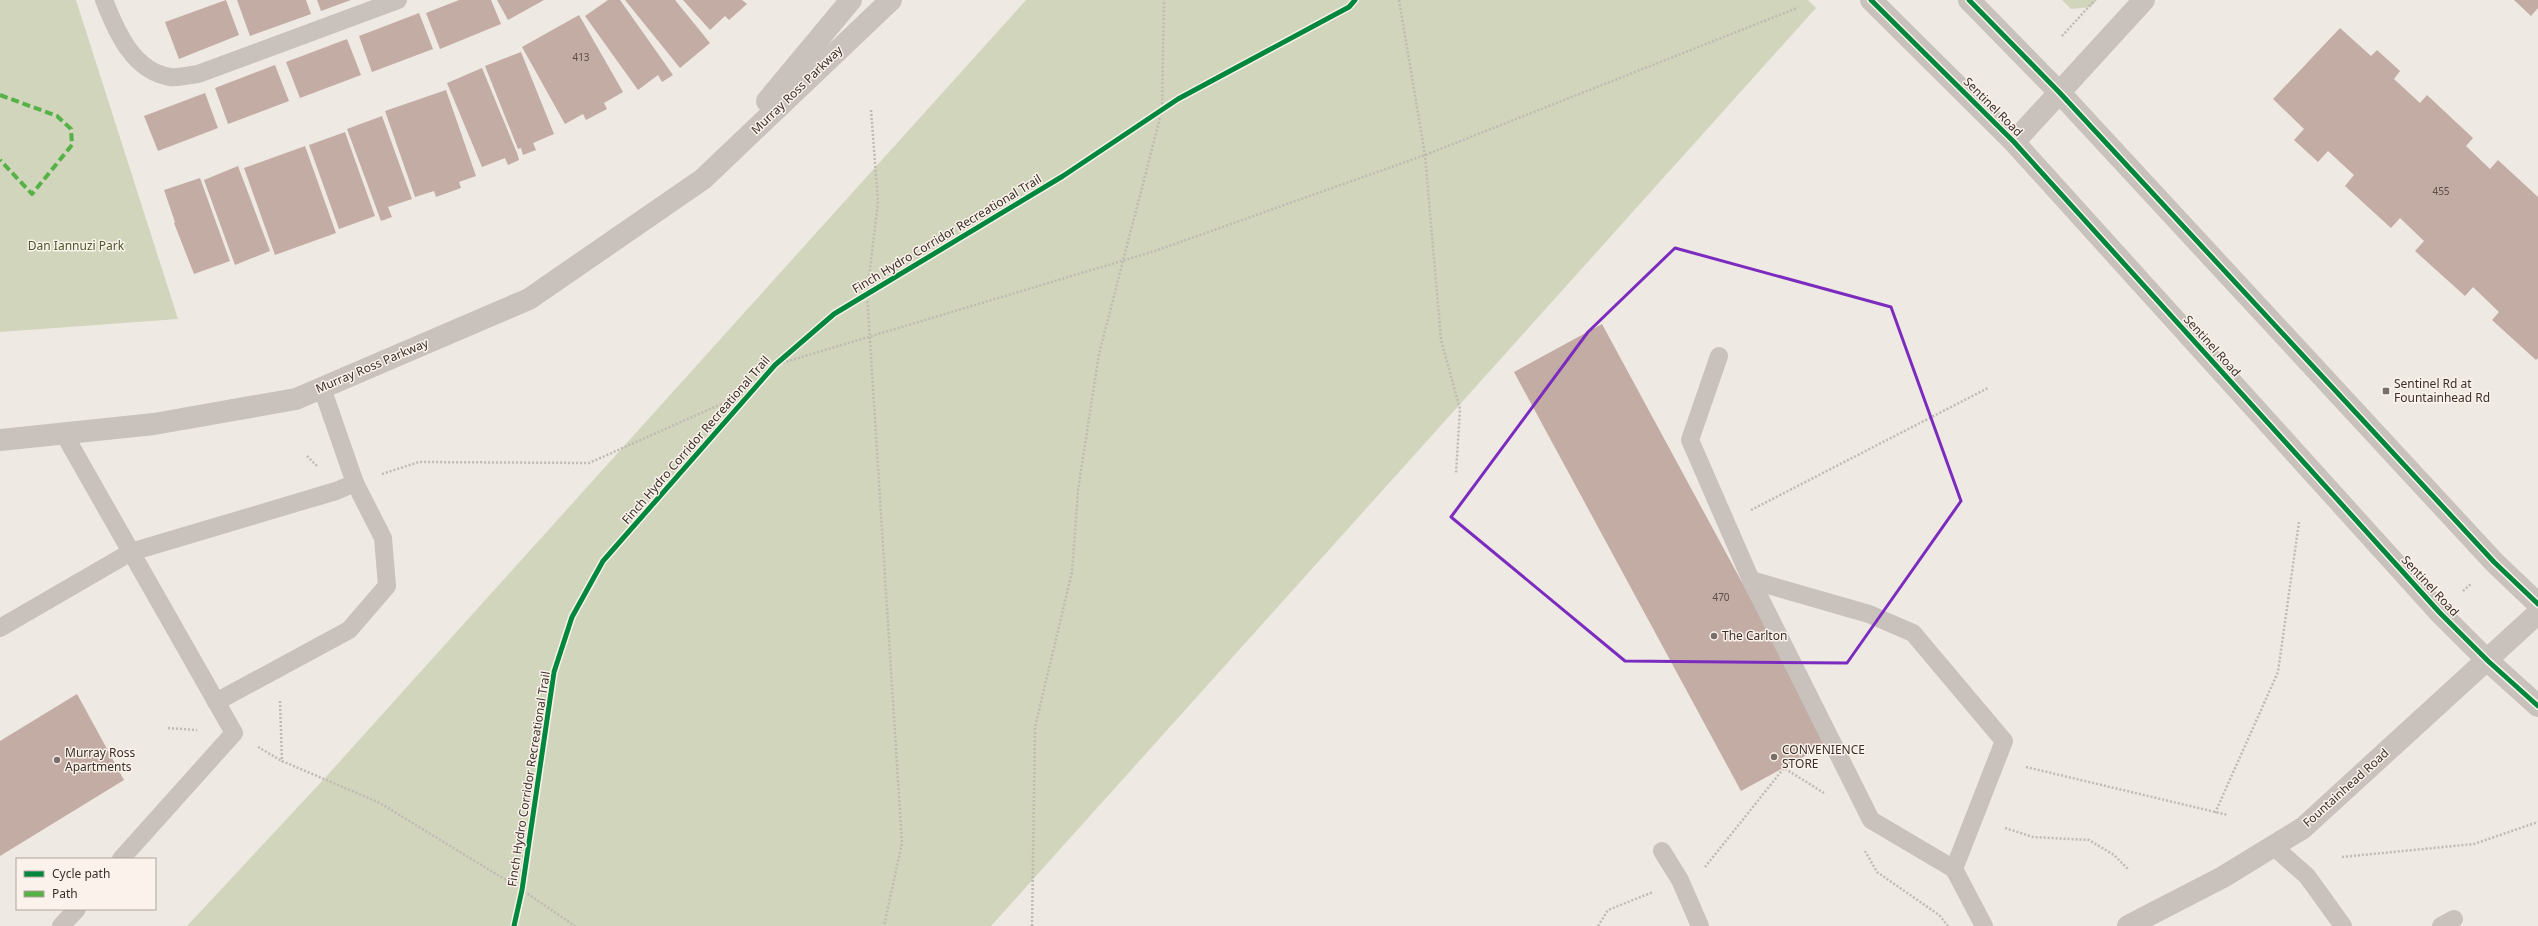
<svg xmlns="http://www.w3.org/2000/svg" width="2538" height="926" font-family="'Noto Sans',sans-serif">
  <rect width="100%" height="100%" fill="#efe9e3"/>
  <g fill="#d0d5bc">
    <path d="M0 0H76L178 319 0 332Z"/>
    <path d="M1026 0H1808L1816 8 991 926H187L324 779Z"/>
    <path d="M2062 0H2097L2091 7 2071 9Z"/>
  </g>
  <g fill="#c3aca4">
    <path d="M226 0 239 35 179 59 165 22Z"/>
    <path d="M237 0H306L311 14 250 36Z"/>
    <path d="M317 0H351L321 11Z"/>
    <path d="M459 0H491L501 24 440 49 426 13Z"/>
    <path d="M497 0H544L508 20Z"/>
    <path d="M608 0H620L673 75 662 82 658 75 638 90 585 16Z"/>
    <path d="M625 0H675L710 43 680 68Z"/>
    <path d="M683 0H742L747 4 729 20 725 16 710 30Z"/>
    <path d="M2514 0H2538V8L2531 16Z"/>
    <path d="M419 13 433 49 372 72 359 36Z"/>
    <path d="M579 15 623 92 604 103 607 109 586 120 583 114 565 124 522 47Z"/>
    <path d="M2340 28 2371 56 2377 50 2400 71 2394 79 2420 103 2427 95 2473 138 2466 146 2490 169 2498 160 2538 197V358L2536 360 2492 320 2499 312 2473 287 2465 296 2415 251 2424 241 2400 218 2391 228 2345 186 2354 175 2328 151 2318 162 2294 140 2304 129 2273 99Z"/>
    <path d="M347 39 361 75 300 98 286 62Z"/>
    <path d="M521 52 554 134 533 143 536 150 523 155 521 148 518 149 485 66Z"/>
    <path d="M275 65 289 101 228 124 215 88Z"/>
    <path d="M482 68 517 153 519 160 508 165 505 158 482 167 447 83Z"/>
    <path d="M446 90 476 176 459 182 461 188 436 197 434 191 415 197 385 111Z"/>
    <path d="M205 93 218 128 158 151 144 116Z"/>
    <path d="M382 116 412 199 388 207 392 217 381 221 347 129Z"/>
    <path d="M345 132 375 216 339 229 309 145Z"/>
    <path d="M305 146 336 233 275 255 244 168Z"/>
    <path d="M238 166 270 251 235 265 204 180Z"/>
    <path d="M200 178 230 261 194 274 174 223 175 222 164 190Z"/>
    <path d="M1602 324 1829 743 1741 791 1514 372Z"/>
    <path d="M77 694 124 780 0 856V741Z"/>
  </g>
  <g fill="none" stroke-linecap="round" stroke-linejoin="round">
    <g stroke="#c1bab4" stroke-width="2.5" stroke-dasharray="2 2" stroke-linecap="butt">
      <path d="M1399 0 1425 155 1441 340 1460 409 1456 473"/>
      <path d="M2062 36 2095 0"/>
      <path d="M871 110 878 202 867 294 902 843 884 926"/>
      <path d="M775 365 1155 251 1425 155 1797 8"/>
      <path d="M307 456 317 466"/>
      <path d="M382 474 419 462 589 463 755 389"/>
      <path d="M1751 510 1988 388"/>
      <path d="M2463 591 2471 584"/>
      <path d="M280 701 282 761 380 803 522 890 575 926"/>
      <path d="M168 728 197 730"/>
      <path d="M258 747 282 761"/>
      <path d="M2026 767 2228 815"/>
      <path d="M2215 813 2278 672 2299 522"/>
      <path d="M2005 828 2033 837 2089 840 2114 855 2128 869"/>
      <path d="M1865 851 1877 872 1939 915 1948 926"/>
      <path d="M2342 857 2474 844 2538 822"/>
      <path d="M1705 867 1784 768 1824 793"/>
      <path d="M1032 926 1035 727 1072 572 1078 490 1099 354 1162 110 1164 0"/>
      <path d="M1598 926 1608 910 1653 892"/>
    </g>
    <g stroke="#c8c1bc" stroke-width="18">
      <path d="M104 0C116 31 133 71 170 77 178 78 189 75 198 74L398 0"/>
      <path d="M1719 356 1690 440 1751 580 1869 614 1913 633 2004 741 1954 869 1984 926"/>
      <path d="M64 434 234 733 121 859"/>
      <path d="M1751 580 1871 820 1954 869"/>
      <path d="M0 628 131 552 336 491 355 483 322 388"/>
      <path d="M216 702 349 630 387 586 383 538 355 483"/>
      <path d="M2274 847 2307 876 2343 926"/>
      <path d="M1662 851 1680 880 1700 926"/>
      <path d="M61 926 77 909"/>
      <path d="M2441 926 2454 919"/>
    </g>
    <g stroke="#c8c1bc" stroke-width="22">
      <path d="M2014 142 2144 0"/>
      <path d="M2128 926 2223 877 2303 828 2538 613"/>
    </g>
    <g stroke="#c8c1bc" stroke-width="22">
      <path d="M1871 0 2014 142 2440 613 2488 661 2538 706"/>
      <path d="M1969 0 2059 92 2494 562 2538 604"/>
      <path d="M767 101 851 0"/>
      <path d="M0 440 154 424 296 399 529 299 703 179 891 0"/>
    </g>
    <path stroke="#56b246" stroke-width="4" stroke-dasharray="8 4" stroke-linecap="butt" d="M0 95 57 116 71 129 72 145 32 194 0 160"/>
    <g stroke="#fbf3eb" stroke-width="8">
      <g id="cycleway">
        <path d="M1871 0 2014 142 2440 613 2488 661 2538 706"/>
        <path d="M1969 0 2059 92 2494 562 2538 604"/>
        <path d="M514 926 522 890 554 672 572 617 603 561 775 365 834 314 1063 176 1178 99 1349 7 1355 0"/>
      </g>
    </g>
    <use href="#cycleway" stroke="#00873e" stroke-width="5"/>
  </g>
  <path fill="none" stroke="#7b2cbf" stroke-width="3" stroke-linejoin="round" d="M1675 248 1891 307 1961 501 1847 663 1625 661 1451 517 1588 332Z"/>
  <g fill="#796f6a" stroke="#fbf3eb" stroke-width="1.5">
    <rect x="2382" y="387" width="8" height="8" rx="2"/>
    <circle cx="1714" cy="636" r="4"/>
    <circle cx="1774" cy="757" r="4"/>
    <circle cx="57" cy="760" r="4"/>
  </g>
  <g text-anchor="middle" stroke-width="3" stroke-linejoin="round" paint-order="stroke">
    <g font-size="10" fill="#5c4e48">
      <text x="581" y="61">413</text>
      <text x="2441" y="195">455</text>
      <text x="1721" y="601">470</text>
    </g>
    <g font-size="12" fill="#3a2e29" stroke="#fbf3eb">
      <text transform="translate(797 90) rotate(-44)" y="4">Murray Ross Parkway</text>
      <text transform="translate(1993 107) rotate(45)" y="4">Sentinel Road</text>
      <text transform="translate(947 234) rotate(-31)" y="4">Finch Hydro Corridor Recreational Trail</text>
      <text transform="translate(2212 346) rotate(48)" y="4">Sentinel Road</text>
      <text transform="translate(372 366) rotate(-23)" y="4">Murray Ross Parkway</text>
      <text transform="translate(696 440) rotate(-49)" y="4">Finch Hydro Corridor Recreational Trail</text>
      <text transform="translate(2430 586) rotate(47)" y="4">Sentinel Road</text>
      <text transform="translate(529 779) rotate(-81)" y="4">Finch Hydro Corridor Recreational Trail</text>
      <text transform="translate(2346 788) rotate(-42)" y="4">Fountainhead Road</text>
    </g>
    <g font-size="12" fill="#49592b" stroke="#fbf3eb">
      <text x="76" y="250">Dan Iannuzi Park</text>
    </g>
    <g font-size="12" fill="#3a2e29" stroke="#fbf3eb" text-anchor="start">
      <text x="2394" y="388">Sentinel Rd at<tspan x="2394" dy="14">Fountainhead Rd</tspan></text>
      <text x="1722" y="640">The Carlton</text>
      <text x="1782" y="754">CONVENIENCE<tspan x="1782" dy="14">STORE</tspan></text>
      <text x="65" y="757">Murray Ross<tspan x="65" dy="14">Apartments</tspan></text>
    </g>
  </g>
  <rect x="16" y="858" width="140" height="52" fill="#fbf3eb" stroke="#aea49d"/>
  <rect x="24" y="871" width="20" height="6" fill="#00873e" stroke="#aea49d"/>
  <text x="52" y="878" font-size="12" fill="#3a2e29">Cycle path</text>
  <rect x="24" y="891" width="20" height="6" fill="#56b246" stroke="#aea49d"/>
  <text x="52" y="898" font-size="12" fill="#3a2e29">Path</text>
</svg>
